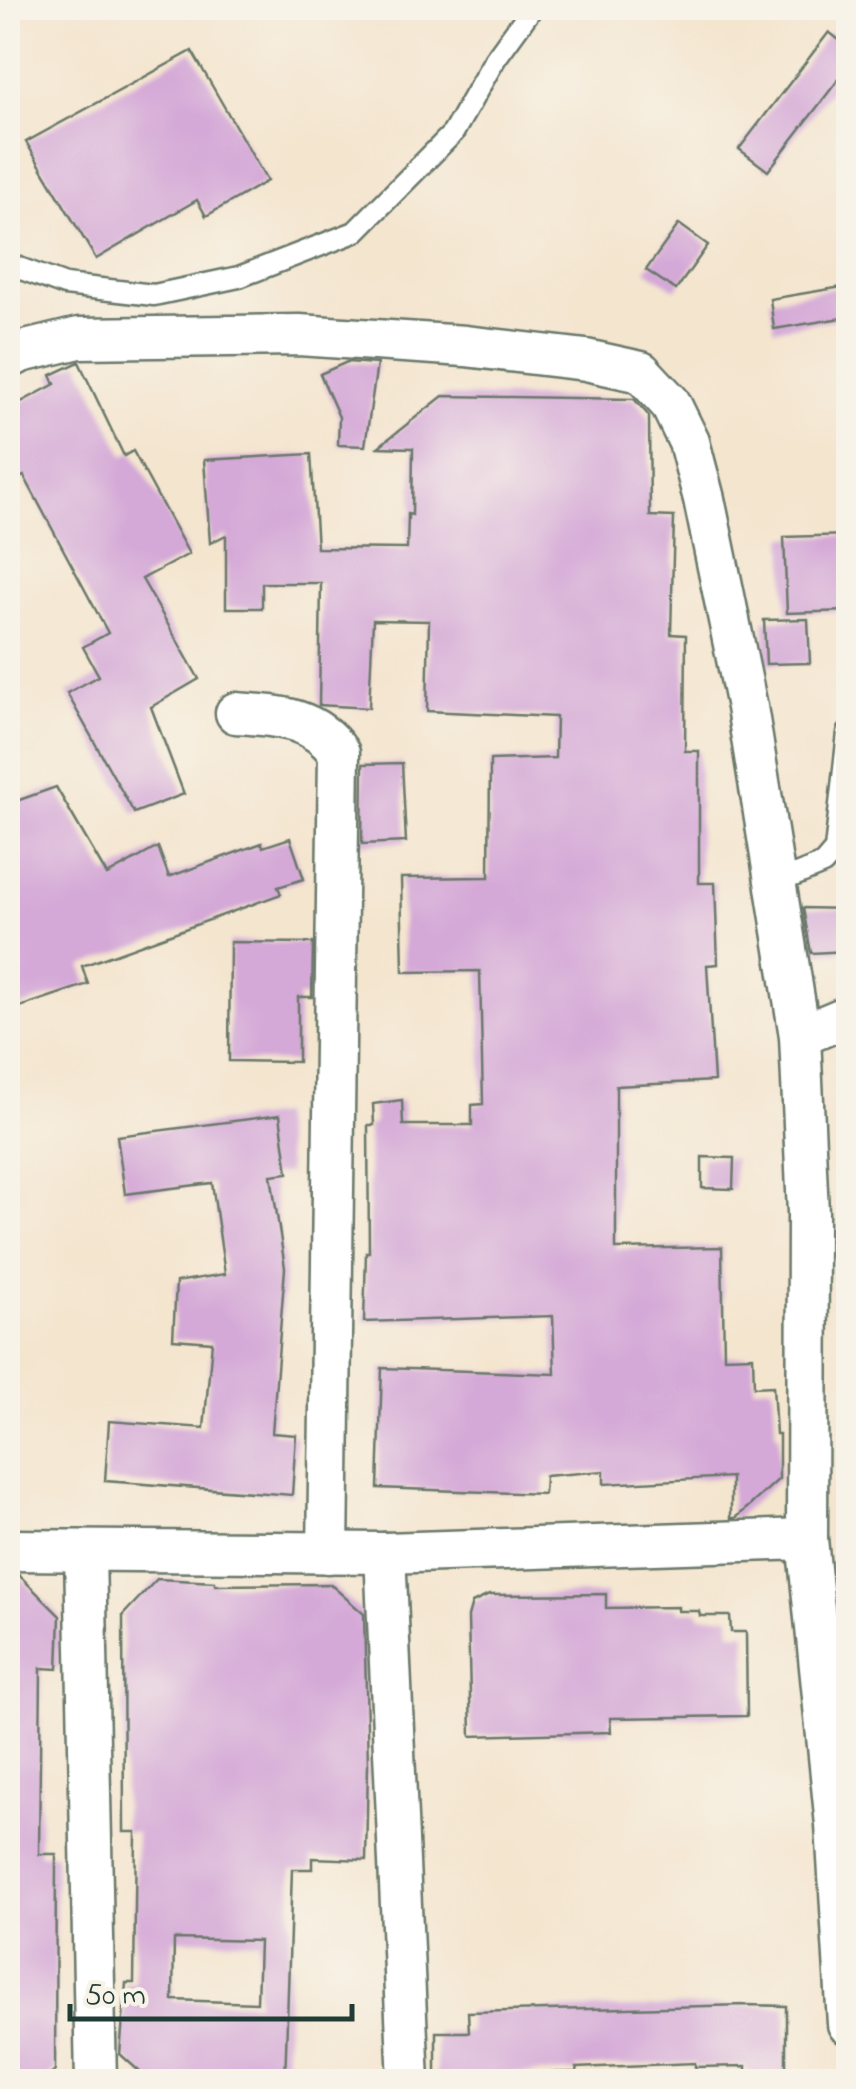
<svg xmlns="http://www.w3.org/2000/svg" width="856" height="2089" font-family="'Indie Flower',sans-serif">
  <rect width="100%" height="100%" fill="#f7f3e8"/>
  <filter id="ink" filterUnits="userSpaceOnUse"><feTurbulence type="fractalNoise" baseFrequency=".01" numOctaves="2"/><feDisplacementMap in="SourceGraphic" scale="20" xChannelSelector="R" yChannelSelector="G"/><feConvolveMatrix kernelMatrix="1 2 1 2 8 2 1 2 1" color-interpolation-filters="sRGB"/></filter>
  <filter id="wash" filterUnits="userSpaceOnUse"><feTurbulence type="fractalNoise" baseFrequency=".0048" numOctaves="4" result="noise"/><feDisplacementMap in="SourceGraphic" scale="40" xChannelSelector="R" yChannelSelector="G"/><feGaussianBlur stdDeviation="2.25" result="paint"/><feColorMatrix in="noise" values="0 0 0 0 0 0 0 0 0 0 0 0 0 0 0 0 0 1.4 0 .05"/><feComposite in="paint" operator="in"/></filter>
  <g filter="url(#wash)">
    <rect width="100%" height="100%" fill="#f4e5cf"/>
    <g id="blocks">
      <g fill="#d4a8d7" fill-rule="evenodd">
        <path d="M829 32 848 47V67L768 171 739 149Z"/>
        <path d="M192 51 267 181 206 216 197 200 96 259 26 142Z"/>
        <path d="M679 224 708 245 676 290 646 270Z"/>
        <path d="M848 286V317L774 329 770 299Z"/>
        <path d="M79 362 124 456 133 451 189 554 142 579 199 679 151 707 184 794 134 813 67 693 99 676 83 647 108 633 24 476 8 484V409L55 384 51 375Z"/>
        <path d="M347 362 377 364 365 446 338 445 339 417 320 374Z"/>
        <path d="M443 396 634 399 649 416 650 516 674 517 671 634 686 635 685 751H699V883H715L718 964 707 965 714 1081 616 1086V1249L722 1247 724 1357 753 1356 754 1387 773 1386 776 1434H779V1479L736 1518H731V1477L604 1484V1471L545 1476 544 1494 378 1488 382 1368 555 1374 553 1316 364 1322 366 1252H369L368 1125H374L373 1104 402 1100 403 1125H472V1105L483 1104 480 971 403 972 401 878 489 877 490 760 555 758 556 717 427 711 429 621 373 620 369 708 319 705 321 583H262V608H226V535L210 543 204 460 311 454 317 548 407 549 408 514 412 515 413 448 378 447Z"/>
        <path d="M848 535V611L787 613 784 537Z"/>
        <path d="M808 619 810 663 766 664 764 620Z"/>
        <path d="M402 763 406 842 362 844 363 764Z"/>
        <path d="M56 787 107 875 158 847 169 877 262 843 263 847 290 838 304 879 278 887 281 894 82 966 88 984 8 1011V804Z"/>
        <path d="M803 908 848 909V951L811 953Z"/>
        <path d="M230 942 313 943 312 997H298V1062L229 1061Z"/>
        <path d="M280 1115 288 1173 271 1175 285 1268 272 1433 296 1435 292 1495 105 1481 109 1421 204 1428 212 1342 173 1339 176 1282 225 1274 212 1183 125 1194 117 1136Z"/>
        <path d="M702 1157 734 1158 733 1189 702 1188Z"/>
        <path d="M8 1574H18L60 1616 58 1669 41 1668 39 1854H56L55 2070 43 2082H8Z"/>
        <path d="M157 1579 215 1582V1585L330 1584 364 1614 368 1765 366 1860 312 1858V1869H292L285 2082H151L120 2054 126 1983H134L136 1832H124L123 1615ZM174 1939 259 1941 257 2003 173 2000Z"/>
        <path d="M606 1594V1608L678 1607V1611H699L700 1616H730L731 1632H746L747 1716 610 1718 611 1732 471 1736 468 1617 472 1603 489 1595Z"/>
        <path d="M746 2005 786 2006V2073H746V2066L695 2067V2063L576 2068 577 2072 436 2076V2032H469L468 2012Z"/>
      </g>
    </g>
  </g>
  <g filter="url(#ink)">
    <use href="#blocks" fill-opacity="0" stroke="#6a786a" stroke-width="2.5"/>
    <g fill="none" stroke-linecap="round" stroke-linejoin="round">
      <g stroke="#6a786a" stroke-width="25">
        <g id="lane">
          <path d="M8 264 65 285 154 295 239 277 355 232 453 133 495 59 532 8"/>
          <path d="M774 884 823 864 835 850 848 733"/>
        </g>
      </g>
      <g stroke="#6a786a" stroke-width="45">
        <g id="street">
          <path d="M8 359 21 352 79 338 299 335 465 346 586 360 641 372 670 403 689 442 704 499 747 707 800 1036 808 1213 807 1539 836 1825 848 2024"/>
          <path d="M236 713C278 716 314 717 339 753L328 1553"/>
          <path d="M800 1036 848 1016"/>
          <path d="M8 1550 385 1553 807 1539"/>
          <path d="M85 1552 96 2082"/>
          <path d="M385 1553 409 2082"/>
        </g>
      </g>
      <use href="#lane" stroke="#fff" stroke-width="20"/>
      <use href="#street" stroke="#fff" stroke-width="40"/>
    </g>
  </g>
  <rect width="856" height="2089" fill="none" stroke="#f7f3e8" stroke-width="40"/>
  <path d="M70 2004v15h282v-15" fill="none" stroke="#1f3d34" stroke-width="5"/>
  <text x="85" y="2004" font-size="30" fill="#1f3d34" stroke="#f7f3e8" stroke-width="8" paint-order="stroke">50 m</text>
</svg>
